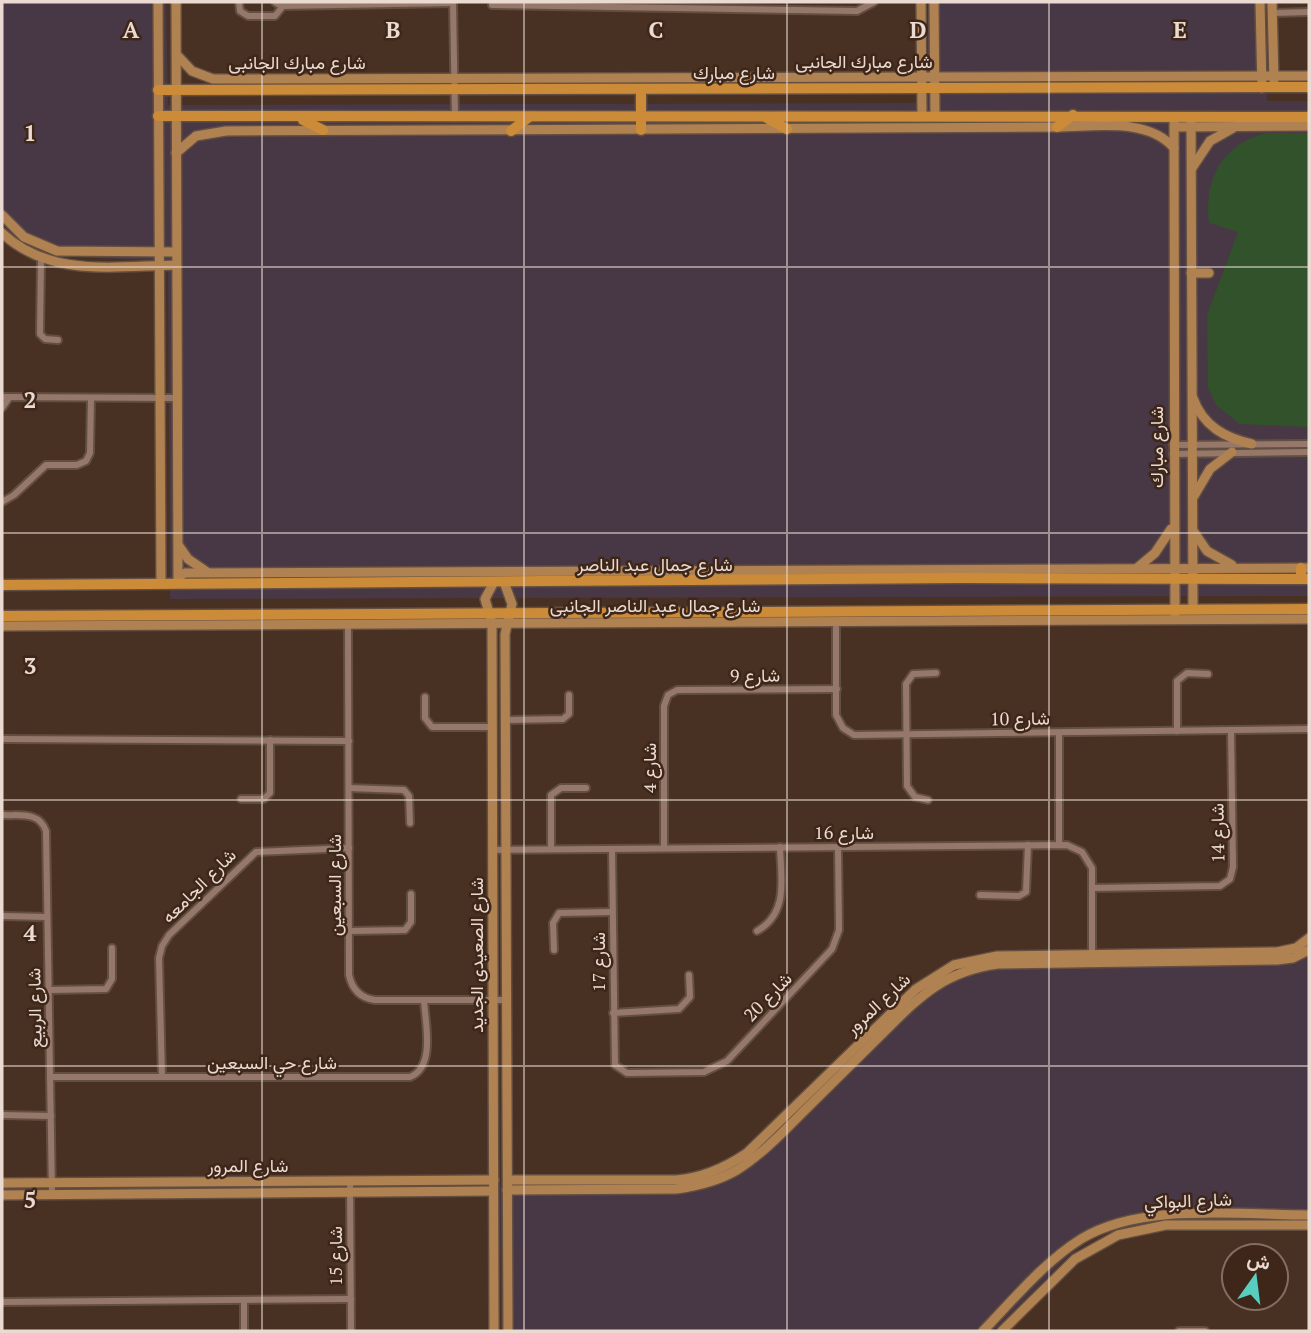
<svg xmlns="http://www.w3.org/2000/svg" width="1311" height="1333" font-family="'PT Serif',Vazirmatn,serif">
  <rect width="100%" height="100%" fill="#483022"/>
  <g fill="#483845">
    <path d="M2 2H166L168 105 928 103V2H1266L1267 101H1309V596L170 599 168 261 50 256 31 249 2 221Z"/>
    <path d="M1309 944V1221L1162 1223 1118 1228 1092 1239 1068 1256 993 1331H501L500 1186H673L705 1179 732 1168 772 1137 923 988 959 967 1287 954Z"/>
  </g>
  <path fill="#31522b" d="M1266 133H1309V427L1240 424 1217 406 1208 388 1207 315 1238 232 1209 223C1204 180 1221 145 1266 133Z"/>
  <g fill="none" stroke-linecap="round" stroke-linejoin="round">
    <g stroke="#634e42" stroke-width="10">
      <g id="street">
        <path d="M239 2 240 11 248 16H275L283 6"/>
        <path d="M275 2 281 6 453 3"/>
        <path d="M453 2 455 118"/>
        <path d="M492 5 857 11 874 2"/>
        <path d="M1273 13 1309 12"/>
        <path d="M41 259 40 334 45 339 58 340"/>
        <path d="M2 397 177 398"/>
        <path d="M2 408 9 398"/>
        <path d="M1173 445 1309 444"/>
        <path d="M1173 454 1309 452"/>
        <path d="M2 502 14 495 46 465H77L86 461 90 453 91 398"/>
        <path d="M836 621V715L843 728 854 735 1309 729"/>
        <path d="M348 624 349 975C352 989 360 998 375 1000H507"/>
        <path d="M425 697V718L432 727H492"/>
        <path d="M505 720 563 719 569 714V695"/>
        <path d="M1177 731V681L1187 673 1208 674"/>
        <path d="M1059 733V845"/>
        <path d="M2 739 349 741"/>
        <path d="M349 788 404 790 409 796 410 823"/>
        <path d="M241 799H264L270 793V740"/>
        <path d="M928 800 915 797 907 786 906 684 913 674 936 673"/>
        <path d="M2 815C20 816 39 811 46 831L52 1195"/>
        <path d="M664 848V706L668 695 677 690 837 689"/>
        <path d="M551 849V795L561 788H586"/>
        <path d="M612 849 615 1065 627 1073 704 1072 727 1061 832 949 839 930 838 847"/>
        <path d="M492 850 1067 845 1082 852 1092 868V959"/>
        <path d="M1092 888 1220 886 1230 879 1233 867 1231 730"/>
        <path d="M980 895 1019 896 1026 892 1028 845"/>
        <path d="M2 916 47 917"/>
        <path d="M349 931 405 930 411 922V894"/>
        <path d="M757 931C789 913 781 878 780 847"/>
        <path d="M554 950 553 923 559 913 612 912"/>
        <path d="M49 990 106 989 112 979V948"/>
        <path d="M613 1013 679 1009 690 997 689 975"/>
        <path d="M50 1077H410C436 1067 425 1022 424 1000"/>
        <path d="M162 1077 159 958 162 946 169 935 256 852 349 848"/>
        <path d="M2 1115 51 1116"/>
        <path d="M350 1181 351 1331"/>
        <path d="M2 1302 351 1299"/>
        <path d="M244 1331V1300"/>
        <path d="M1179 1331H1205"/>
      </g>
    </g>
    <g stroke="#634e42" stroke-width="12">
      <g id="secondary">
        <path d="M158 2 161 582"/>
        <path d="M176 2 178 580"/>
        <path d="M921 2 922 116"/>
        <path d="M934 2 935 116"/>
        <path d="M1260 2 1262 88"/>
        <path d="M1272 2 1274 80"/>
        <path d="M177 55 192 71 213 79 1309 76"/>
        <path d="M1174 117 1175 616"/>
        <path d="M1191 117 1193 609"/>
        <path d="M1175 127 1309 126"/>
        <path d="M176 153 196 136 226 131 1057 127C1095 127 1147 117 1174 148"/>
        <path d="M1192 168 1210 141 1233 128"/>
        <path d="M2 215 24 237 57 251 176 252"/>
        <path d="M2 233C50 278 115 266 176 265"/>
        <path d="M1191 273H1209"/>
        <path d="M1193 398C1203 426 1225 438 1252 444"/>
        <path d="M1194 496 1210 469 1232 452"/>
        <path d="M1194 532 1207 551 1232 565"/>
        <path d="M179 546 188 559 207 572"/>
        <path d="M1137 568 1155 553 1171 529"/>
        <path d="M179 582 180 576 185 573 1309 568"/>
        <path d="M494 582 485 599 492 623 494 1331"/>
        <path d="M504 582 512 604 505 634 508 1331"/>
        <path d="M2 626 1309 619"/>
        <path d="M508 1180H676C702 1178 725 1168 747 1153L916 989 954 965 997 956 1277 952 1296 948 1309 938"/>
        <path d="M2 1183 494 1180"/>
        <path d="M507 1190 676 1189C698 1186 718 1181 737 1170 761 1155 782 1133 802 1113 830 1085 858 1058 886 1030 922 994 946 971 998 964L1277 960 1293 958 1309 950"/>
        <path d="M2 1195 493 1191"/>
        <path d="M983 1331C1013 1300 1044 1262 1081 1239 1142 1202 1240 1215 1309 1215"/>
        <path d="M1002 1331 1075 1259 1118 1235 1166 1225H1309"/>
      </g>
    </g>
    <g stroke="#634e42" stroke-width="13">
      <g id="primary">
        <path d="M641 89V130"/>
        <path d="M158 90 1309 87"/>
        <path d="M158 116 1309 117"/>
        <path d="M767 118 787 129"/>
        <path d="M303 120 323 130"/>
        <path d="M1057 127 1073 115"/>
        <path d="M511 131 529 117"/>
        <path d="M1301 568V579"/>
        <path d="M2 585 961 578 1309 579"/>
        <path d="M2 616 1309 609"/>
      </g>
    </g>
    <use href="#street" stroke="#957869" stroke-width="6"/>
    <use href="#secondary" stroke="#b08251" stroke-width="9"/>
    <use href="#primary" stroke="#cb8b38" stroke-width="10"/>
  </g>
  <path fill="none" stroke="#eadad1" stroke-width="2" stroke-opacity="0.55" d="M262 2V1331M524 2V1331M787 2V1331M1049 2V1331M2 267H1309M2 533H1309M2 800H1309M2 1066H1309"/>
  <g text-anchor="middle" stroke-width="5" stroke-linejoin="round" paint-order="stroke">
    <g font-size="18" fill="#eadad1" stroke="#3e2619">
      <text x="864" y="68">شارع مبارك الجانبى</text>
      <text x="297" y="69">شارع مبارك الجانبى</text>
      <text x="734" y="79">شارع مبارك</text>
      <text transform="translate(1157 447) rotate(-90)" y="6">شارع مبارك</text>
      <text x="655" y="571">شارع جمال عبد الناصر</text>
      <text x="655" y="612">شارع جمال عبد الناصر الجانبى</text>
      <text transform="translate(755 676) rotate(-1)" y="6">شارع 9</text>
      <text transform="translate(1020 719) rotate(-1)" y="6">شارع 10</text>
      <text transform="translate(650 768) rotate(-90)" y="6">شارع 4</text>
      <text x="844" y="839">شارع 16</text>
      <text transform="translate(1218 833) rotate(-91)" y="6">شارع 14</text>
      <text transform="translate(335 885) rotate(-90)" y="6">شارع السبعين</text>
      <text transform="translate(199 886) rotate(-45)" y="6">شارع الجامعه</text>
      <text transform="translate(477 955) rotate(-90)" y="6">شارع الصعيدى الجديد</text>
      <text transform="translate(599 962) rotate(-90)" y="6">شارع 17</text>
      <text transform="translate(768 997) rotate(-46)" y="6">شارع 20</text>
      <text transform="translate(878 1004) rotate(-43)" y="6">شارع المرور</text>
      <text transform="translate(35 1008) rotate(-91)" y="6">شارع الربيع</text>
      <text x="272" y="1069">شارع حي السبعين</text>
      <text x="248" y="1172">شارع المرور</text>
      <text transform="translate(1188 1201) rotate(-2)" y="6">شارع البواكي</text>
      <text transform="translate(336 1256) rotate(-90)" y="6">شارع 15</text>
    </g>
  </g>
  <g font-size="23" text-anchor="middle" font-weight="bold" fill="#eadad1" stroke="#3e2619" stroke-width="5" stroke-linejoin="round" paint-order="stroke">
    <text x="131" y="38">A</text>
    <text x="393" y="38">B</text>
    <text x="656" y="38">C</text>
    <text x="918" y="38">D</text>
    <text x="1180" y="38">E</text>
    <text x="30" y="141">1</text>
    <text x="30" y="408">2</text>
    <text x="30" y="674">3</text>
    <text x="30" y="941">4</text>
    <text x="30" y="1208">5</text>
  </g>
  <rect width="1311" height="1333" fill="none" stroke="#eadad1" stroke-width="7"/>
  <g transform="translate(1255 1277) rotate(14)"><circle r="33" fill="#3e2619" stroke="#836e63" stroke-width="2"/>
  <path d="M0-5L12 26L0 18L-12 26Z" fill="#58cec0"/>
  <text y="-10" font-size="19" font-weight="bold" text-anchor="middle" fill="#eadad1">ش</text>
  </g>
</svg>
